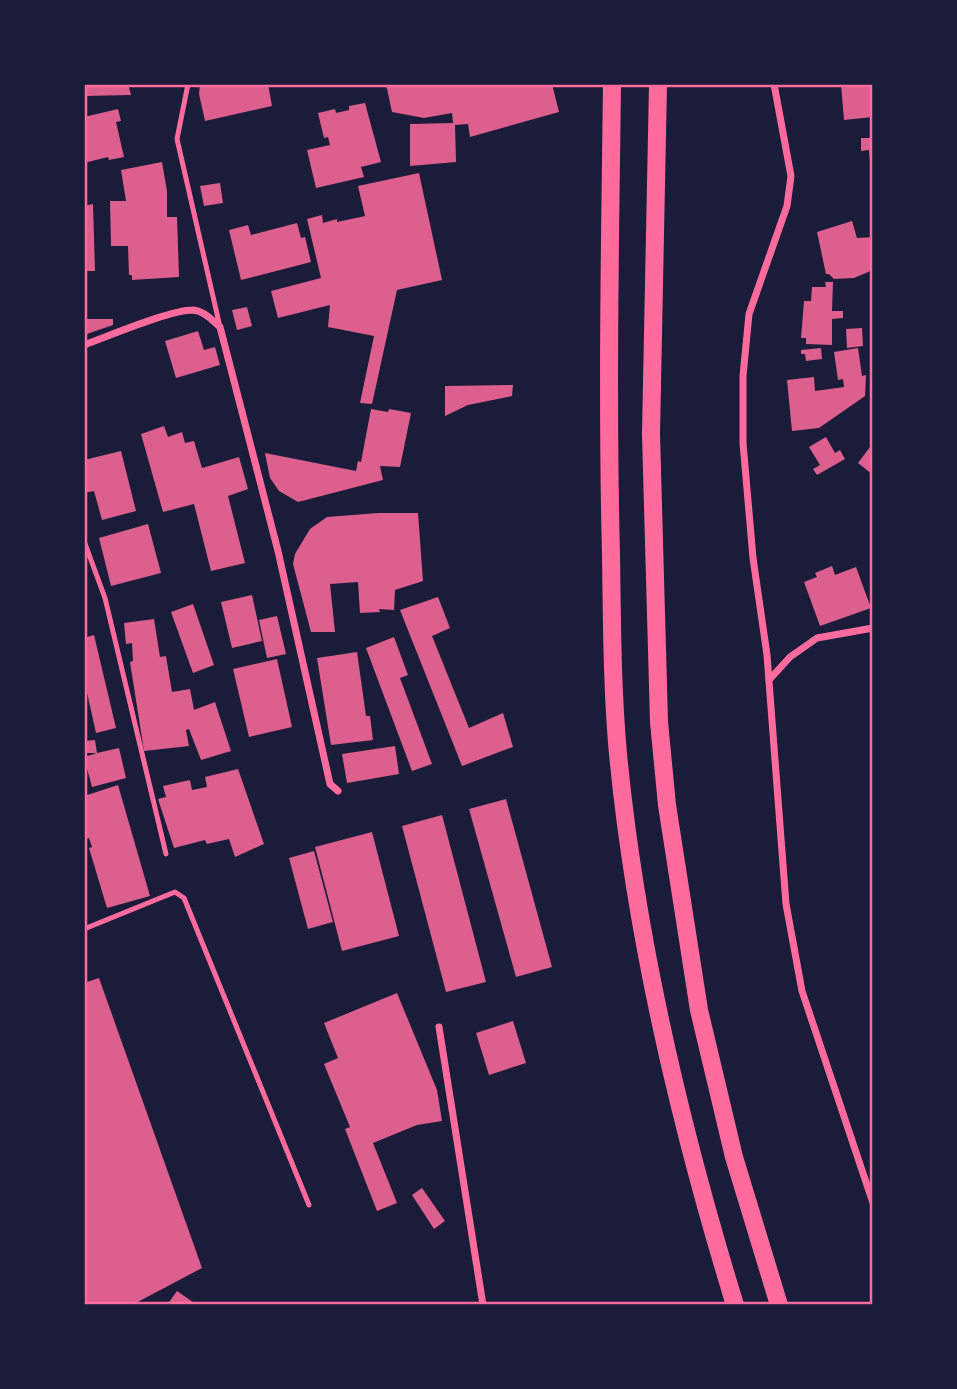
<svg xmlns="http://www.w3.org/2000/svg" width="957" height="1389" font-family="'DejaVu Sans',sans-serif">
  <rect width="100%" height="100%" fill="#1b1b3a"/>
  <g fill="#dd5f8e">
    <path d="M84 84H128L131 95 84 96Z"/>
    <path d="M200 84H268L272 106 205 121 199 94Z"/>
    <path d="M386 84H552L559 112 470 137 468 124 455 125 456 162 410 166V124L453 123 452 113 424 118 392 112Z"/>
    <path d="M841 84H873V117L844 120Z"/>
    <path d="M365 103 381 162 361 167 364 177 316 188 307 150 330 145 328 137 324 138 318 113 335 109 336 113 349 110V106Z"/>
    <path d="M118 109 121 121 116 122 124 157 109 160 108 157 84 163V117Z"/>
    <path d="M861 138H873V172H871L869 150 861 151Z"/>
    <path d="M162 162 167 191V217H177L179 277 132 280V275H129L128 246H111L110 201H126L121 170Z"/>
    <path d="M419 173 442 280 397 290 372 404 360 403 374 336 328 327 330 305 278 318 271 291 321 278 307 219 322 215 323 223 337 219V222L365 216 358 186Z"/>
    <path d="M220 183 223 203 204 206 200 186Z"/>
    <path d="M93 204 95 271H84V206Z"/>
    <path d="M852 221 857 238 873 237V270L854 278 834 279 829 274H826L817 232Z"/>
    <path d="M297 223 301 238 305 237 311 262 241 280 229 230 248 225 251 235Z"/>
    <path d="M825 282H833L832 311H843V318L832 319V345L806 344V338H801L804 301H811L812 287H826Z"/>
    <path d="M247 307 252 326 237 330 232 310Z"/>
    <path d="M84 319H113V325L84 335Z"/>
    <path d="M862 328 863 346 847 348 846 329Z"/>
    <path d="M198 331 204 350 215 347 220 365 176 378 165 341Z"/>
    <path d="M821 348 822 359 806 361 805 354H801V350Z"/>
    <path d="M858 348 862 376 866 375 865 396 819 428 792 431 787 380 814 377 815 391 844 387 843 379 838 380 834 352Z"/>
    <path d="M513 385 512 396 468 405 445 416V386Z"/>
    <path d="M371 409 388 412 389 409 411 413 400 467 380 466 383 480 298 502 279 491 270 478 265 453 356 471 358 461 361 462Z"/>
    <path d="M164 426 168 437 182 432 185 443 194 441 202 468 239 457 248 489 228 496 245 563 211 571 194 504 163 512 141 434Z"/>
    <path d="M826 437 835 453 840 450 845 459 817 475 813 469 820 465 809 447Z"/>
    <path d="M873 443V475L858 463Z"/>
    <path d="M121 451 136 511 102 520 94 491 84 493V460Z"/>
    <path d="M378 513H418L423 581 395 590 394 610 379 609 380 612 360 613 358 582 330 584 335 632H311L293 564 295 554 310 529 327 517Z"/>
    <path d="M148 524 161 573 111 586 99 538Z"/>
    <path d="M832 566 835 575 856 567 871 608 820 626 804 582 817 577 815 573Z"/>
    <path d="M252 595 262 641 232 648 221 602Z"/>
    <path d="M438 597 450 628 432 636 469 728 503 713 513 747 462 766 400 610Z"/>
    <path d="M193 604 214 665 193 673 171 612Z"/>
    <path d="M277 616 286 654 267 658 259 620Z"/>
    <path d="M154 619 160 657 166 656 172 692 190 689 194 710 215 702 231 751 201 760 189 729 186 730 189 746 144 751 130 662 133 661 132 643 126 644 124 623Z"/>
    <path d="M94 635 116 728 96 733 84 679V638Z"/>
    <path d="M394 637 408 675 400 678 432 764 412 771 366 648Z"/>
    <path d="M357 652 366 716H370L373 740 331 745 317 658Z"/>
    <path d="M277 659 292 727 249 737 233 669Z"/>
    <path d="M95 740 97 753 119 748 126 778 92 787 84 757 97 753H84V741Z"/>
    <path d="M395 746 399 774 347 783 342 754Z"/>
    <path d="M238 769 264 844 235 857 229 839 207 844 205 840 174 848 158 799 166 797 163 786 190 780 192 790 207 787 205 777Z"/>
    <path d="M118 785 150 896 107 908 89 848 92 847 89 838 84 840V796Z"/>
    <path d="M506 799 552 967 516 977 469 809Z"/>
    <path d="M442 815 486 982 446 992 402 826Z"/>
    <path d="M372 832 399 936 342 951 315 847Z"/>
    <path d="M314 851 333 922 308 929 289 858Z"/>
    <path d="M99 978 202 1268 132 1305H84V983Z"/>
    <path d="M397 993 437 1090 442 1121 417 1125 373 1143 397 1203 377 1211 345 1129 350 1127 324 1064 338 1058 324 1023Z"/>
    <path d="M513 1021 526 1063 489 1075 476 1033Z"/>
    <path d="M422 1188 445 1221 434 1229 412 1195Z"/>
    <path d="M177 1291 197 1305H167Z"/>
  </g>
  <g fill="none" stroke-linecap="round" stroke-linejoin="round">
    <g stroke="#ff6b9d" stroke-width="5">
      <path d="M188 84 177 139 220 327"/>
      <path d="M84 541 105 598 166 854"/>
      <path d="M84 929 175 892 184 898 309 1205"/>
    </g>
    <g stroke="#ff6b9d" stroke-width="7">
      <path d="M774 84 791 176 787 206 749 314 743 376V443L753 558 767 655 786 904 802 991 873 1203"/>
      <path d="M84 345C109 336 170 310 193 310 204 311 212 320 220 327L278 551 330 784 338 791"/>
      <path d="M769 680 790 657 817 638 873 628"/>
      <path d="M439 1027 483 1305"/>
    </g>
    <g stroke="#ff6b9d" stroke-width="18">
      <path d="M612 84C610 241 607 398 611 555 612 621 612 688 618 754 636 941 680 1126 735 1305"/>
      <path d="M658 84 651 434 659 722 667 805 699 1010 734 1157 779 1305"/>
    </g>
  </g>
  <rect width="957" height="1389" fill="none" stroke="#1b1b3a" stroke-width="172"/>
  <rect x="86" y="86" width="785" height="1217" fill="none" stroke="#ff6b9d" stroke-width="2.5"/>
</svg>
